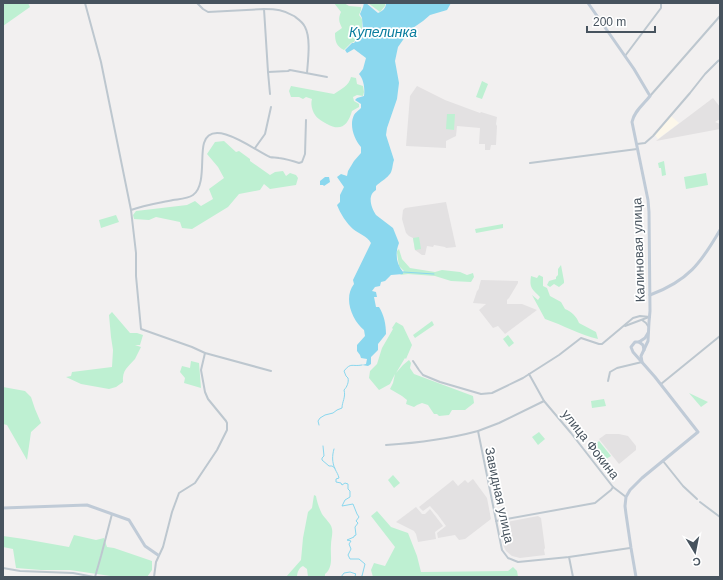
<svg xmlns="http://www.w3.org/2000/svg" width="723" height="580" font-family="Arial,sans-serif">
  <rect width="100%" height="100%" fill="#f2f0f0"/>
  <path fill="#fcf7ea" d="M671 116 679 123 658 139 655 135Z"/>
  <g fill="#e3e1e2">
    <path d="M417 86 445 100 480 113 481 112 497 117 496 124 497 126 496 145H491L490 150H485V144H479L480 128 457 126 456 136 446 141V148L406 146 410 96Z"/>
    <path d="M713 98 720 107V119L715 122 720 124V129L656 141Z"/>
    <path d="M446 202 456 247 446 248 445 247 434 245 433 247 427 246 425 255H422L415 250 413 238 409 236 406 233 402 219 403 210 405 208Z"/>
    <path d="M481 280 518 281V283L509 298 507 300V304H522L537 310 505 334 498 326 493 328 479 310 486 304 473 303 477 291 478 290 479 288V287Z"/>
    <path d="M606 434H619L628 436 636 446V450L619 464 599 439Z"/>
    <path d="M473 479 487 498 491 519 465 539 459 540 455 535 438 538 437 533 446 526 438 515 430 506 423 511 419 507 453 480 458 486 465 480 468 483Z"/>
    <path d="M416 507 422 514H425L430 509 443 526 435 532 436 539 418 542 416 534 414 531 396 522Z"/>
    <path d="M538 516 541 518 545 548 544 550 545 555 520 558 512 556 506 551 504 547 502 540 504 539 503 535 501 534 500 524 501 523Z"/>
  </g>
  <g fill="#bef0d2">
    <path d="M3 3H28L30 7 3 26Z"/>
    <path d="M334 3H344L349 6 361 7V10L359 15 362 19V31L360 32 354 42 351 43 344 50C336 46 335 41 335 33L342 28C339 22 338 18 341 12Z"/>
    <path d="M368 3H385V6L380 12Z"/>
    <path d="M351 77 356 78 357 84 363 86 364 92 363 96 357 95 353 97 354 101 359 104V107L352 111C348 125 341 132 327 124 324 122 321 121 319 119 313 115 310 105 312 99L306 97 303 99 299 97H291L289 91 291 86 334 94C341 89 349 86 351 77Z"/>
    <path d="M482 81 488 84 482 99 476 97Z"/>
    <path d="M447 114H455L454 130 446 129Z"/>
    <path d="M224 141 236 152 239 151 250 159V161L270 175 275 172 283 171 286 176 290 173 296 175 298 178 296 185 270 189 264 184 260 190 239 194 228 207 192 229 182 228 180 222 156 217 149 220 134 219 133 215 136 211 187 205 195 201 201 206 213 199 209 189 224 178 218 167 207 154 215 142Z"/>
    <path d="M664 161 666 175 662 176 661 168H659L658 163Z"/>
    <path d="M706 173 708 185 686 189 684 177Z"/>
    <path d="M116 215 119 222 101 228 99 220Z"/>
    <path d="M503 224V228L476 233 475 229Z"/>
    <path d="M419 237 421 249 415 250 413 238Z"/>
    <path d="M399 249 402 259 410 268 435 272 442 270 460 272 467 275 473 273 474 277 471 282 451 281 435 276 408 274 400 275 404 271 399 266 397 253V251Z"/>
    <path d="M561 265 564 281V283L559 287 554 284 550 287 547 285 549 281 556 279V277L558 275V269Z"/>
    <path d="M539 275 543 277V286L547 288 550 296 561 302 565 309C571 311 577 317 579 323L596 332 598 339C580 335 563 325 545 319L532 295 538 300 540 297C532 289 529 288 531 276L537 278Z"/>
    <path d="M112 312 130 333H137L143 335 140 345H135L141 347C139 351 137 355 135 359 128 367 122 370 123 382L116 387 109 389 81 384 66 377 71 376 72 372 112 367 113 350 111 337 109 315Z"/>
    <path d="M432 321 434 325 415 338 413 335Z"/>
    <path d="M396 322 403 326 412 345 406 359 405 358 396 373 403 365 409 360 411 363 410 368 414 374 473 396 474 403 465 410H452L449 415 439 416 437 414H434L428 405 422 403 417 405 414 407 406 404 407 400 402 396 390 389 393 383 395 374 390 384 379 390 369 378 370 371 377 364 382 348 393 329 392 328Z"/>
    <path d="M508 335 514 343 509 347 503 339Z"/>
    <path d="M191 361 199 363 201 388 184 383 185 378 180 372 182 366 190 368Z"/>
    <path d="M3 387 25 391 31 397 35 409 41 423 31 432 27 460 7 425 3 424Z"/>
    <path d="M689 393 708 402 701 407Z"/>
    <path d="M604 399 606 406 592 408 591 401Z"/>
    <path d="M539 432 545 439 538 445 532 437Z"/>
    <path d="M599 441 611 456 601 462 590 449Z"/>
    <path d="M393 475 400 483 394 488 388 480Z"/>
    <path d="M314 495 316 496C317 502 319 508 322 514 325 519 331 523 332 529 333 534 331 540 331 545 330 555 334 567 325 574V577H308L307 569 303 566C299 568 297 572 297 577H286L301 560 303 538 308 512 312 508Z"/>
    <path d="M377 511 391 527 408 533 417 556 421 572 508 571 513 567 517 571 518 577H373L371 570 374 563 385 566 395 547 371 516Z"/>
    <path d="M74 535 96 540 104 538 107 547 114 548 152 561V570L147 577H117L70 570H41L16 568 13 549 3 547V536L24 539 69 547Z"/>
  </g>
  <g fill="#8ad7ee">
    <path d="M364 3H366L378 13C383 11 386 8 386 3H451L447 10 430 15 423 21 410 30 398 47 395 61 399 83 397 99 387 128 386 135 394 160C392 165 393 171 389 175 386 179 380 182 376 186V190C367 195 371 208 376 215L393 228 399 243C395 253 396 264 403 272V274L391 275 385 281 381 282 380 286 375 287 372 291 376 292 377 297H374L376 307H379C384 315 386 324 386 334L378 344V350L371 357V364L368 366 362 365 366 364 367 359 361 358 360 355 357 351V345L365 336 364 330C352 320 343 298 354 284L353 280 371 243C367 236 359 234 353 229 347 224 340 213 337 205L340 202V195L344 187 337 177 341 174 347 176 348 171 354 161 361 153V147C354 139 349 125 354 115 355 113 359 110 361 108V104L355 100 357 98 364 96C365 89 364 80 359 74L363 69 366 58 354 49 347 53 345 50 352 43H354L363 31 362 18 360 14 363 7Z"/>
    <path d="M325 177H329L330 182 324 186 323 185H320V181Z"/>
  </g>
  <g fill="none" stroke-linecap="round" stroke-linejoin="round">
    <g stroke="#8ad7ee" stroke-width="1">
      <path d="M403 272 434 274"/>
      <path d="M319 425 318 421 320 418 325 415 333 413 337 410 342 408C342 402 346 397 344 390 347 387 349 382 348 378L346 376 344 371C351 362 352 367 362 365"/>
      <path d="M323 446 324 456 322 458V460L329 466H332L335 468"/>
      <path d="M334 449C332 456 332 462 335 469 337 473 338 474 339 478L336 479V482L341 483 342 485 345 483 348 484V489L350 491V497L345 500 342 506 353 504 357 514 359 517 356 521 358 523 355 527 356 535 354 536V537L347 540 351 541 349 544 351 549 348 555 350 559H359L365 564 362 576 360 577"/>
      <path d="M341 577 344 573 350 572 356 574 355 575 356 577"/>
    </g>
    <g stroke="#bdc7cf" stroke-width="2">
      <path d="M85 3 101 62 131 210 136 253V276L141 329 192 347 205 353 271 371"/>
      <path d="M197 3 203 9 208 12 264 9 268 72"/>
      <path d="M264 9C276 9 284 10 294 16 298 19 303 22 305 27 311 38 308 60 307 73"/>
      <path d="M625 56 661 8V3"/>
      <path d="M270 94 268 72 288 71 290 70 327 77"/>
      <path d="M650 96 720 16"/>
      <path d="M637 144 645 143 653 136 690 93 705 74 718 61 720 60"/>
      <path d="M255 148 265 134 271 107"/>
      <path d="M530 163 637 149"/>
      <path d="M131 210C144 205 159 203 173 200 179 199 187 199 193 195 206 186 200 156 204 143 212 116 257 152 270 157 273 158 276 157 279 158 286 159 293 161 299 163L302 162 305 154 306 120"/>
      <path d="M642 320 646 323 648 326"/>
      <path d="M625 326 649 317"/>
      <path d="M413 361 419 370 423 375 440 382 481 394 492 393 523 378 559 355 581 338 599 344H602L633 318 640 316 650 317"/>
      <path d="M529 374 544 401 571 433 613 487 626 497"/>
      <path d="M608 381 610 372 617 368 642 362"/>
      <path d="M661 384 720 336"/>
      <path d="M544 401 499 423 478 431 502 550 508 558 518 562 569 557 630 548"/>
      <path d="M386 445C417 443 448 439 478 431"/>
      <path d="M663 461 683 486 697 499"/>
      <path d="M700 502 720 517"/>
      <path d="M496 521 595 503 611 490 613 487"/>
      <path d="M569 557 573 577"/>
      <path d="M3 568 20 571 73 573 94 577"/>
      <path d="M95 577 101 556 112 514"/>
      <path d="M154 577 156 562 163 547 172 512 179 493 195 483 217 450 227 430V423L226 421 208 399 205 392 201 370 205 353"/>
    </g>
    <g stroke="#c0cbd7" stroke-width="3">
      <path d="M588 3 634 69 650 96C644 104 634 111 632 122L648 200 649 212 650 311 649 322 648 341 641 356 642 362"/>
      <path d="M650 295C688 281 701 263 720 230"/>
      <path d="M639 342 645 338 648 333"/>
      <path d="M3 508 87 505 129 520 145 546 158 555"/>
      <path d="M636 577 631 548 626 514 625 506 626 497 630 490 642 478 698 432 655 377 633 352 631 347 635 342H639L643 345 644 350"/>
    </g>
  </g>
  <g text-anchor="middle" stroke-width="3.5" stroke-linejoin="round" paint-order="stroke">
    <g font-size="13" fill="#47535e" stroke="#fff">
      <text transform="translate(638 250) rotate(-92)" y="5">Калиновая улица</text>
      <text transform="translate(591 444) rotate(52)" y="5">улица Фокина</text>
      <text transform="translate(500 495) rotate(78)" y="5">Завидная улица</text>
    </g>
    <g font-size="14" font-style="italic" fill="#0b7d9e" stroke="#fff">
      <text x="383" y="37">Купелинка</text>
    </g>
  </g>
  <rect width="723" height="580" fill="none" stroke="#47535e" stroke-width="8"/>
  <g transform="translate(695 552) rotate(170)" stroke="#ffffff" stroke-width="3" paint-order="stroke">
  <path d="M0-3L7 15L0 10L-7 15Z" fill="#47535e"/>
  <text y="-6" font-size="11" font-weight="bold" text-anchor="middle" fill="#47535e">С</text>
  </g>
  <path d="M587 26v6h68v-6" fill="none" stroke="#47535e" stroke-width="2"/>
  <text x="593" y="26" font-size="12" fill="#47535e" stroke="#ffffff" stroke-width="3" paint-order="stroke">200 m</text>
</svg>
